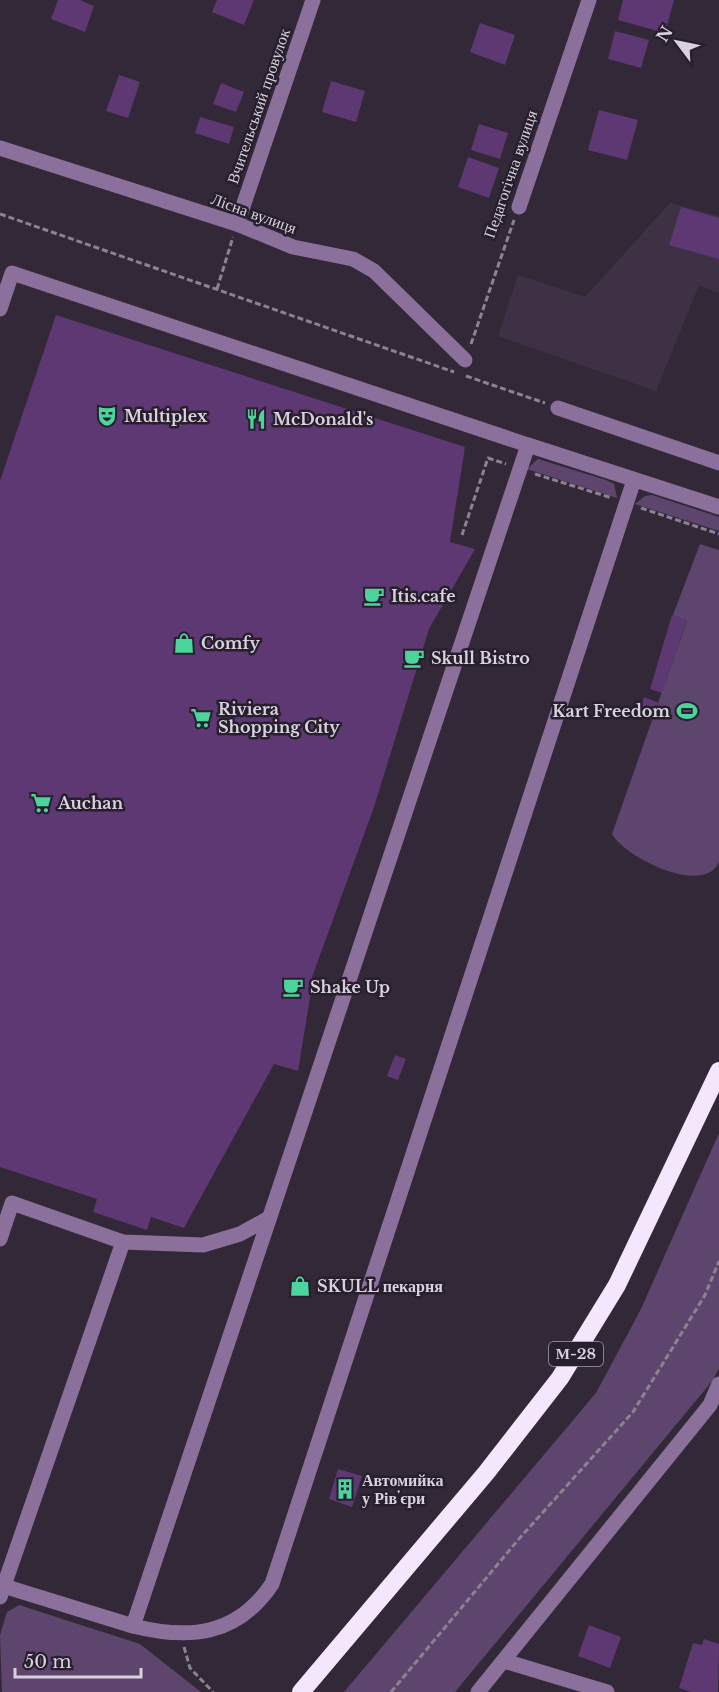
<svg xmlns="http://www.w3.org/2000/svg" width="719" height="1692" font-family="'Libre Baskerville',serif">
  <rect width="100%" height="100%" fill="#322838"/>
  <path fill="#3e3146" d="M670 203 719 216V293L699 285 656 391 498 336 518 275 585 297Z"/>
  <g fill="#5e456d">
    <path d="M538 459 606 480 614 484 617 498 527 469Z"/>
    <path d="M652 495 719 517V531L635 504 645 496Z"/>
    <path d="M700 544 719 550V862C704 897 624 857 612 834L687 621 673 615Z"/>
    <path d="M719 1133V1368L713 1380 455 1692H344L596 1393 641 1309Z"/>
    <path d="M19 1605 140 1644 201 1692H2L0 1635 7 1612Z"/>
  </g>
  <g fill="#5d3872">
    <path d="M58 0H80L94 6 85 32 51 19Z"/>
    <path d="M217 0H254L244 25 212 12Z"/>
    <path d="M623 0H674L665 33 618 20Z"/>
    <path d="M480 23 515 35 505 65 470 52Z"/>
    <path d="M615 31 649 40 641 68 608 59Z"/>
    <path d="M119 75 140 82 128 118 106 111Z"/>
    <path d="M331 81 365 91 356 122 322 112Z"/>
    <path d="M221 83 244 92 236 112 213 104Z"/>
    <path d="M599 110 638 120 627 160 588 150Z"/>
    <path d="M200 117 234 127 229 144 195 133Z"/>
    <path d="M479 124 508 133 500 159 471 150Z"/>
    <path d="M468 157 499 168 489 198 458 187Z"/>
    <path d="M681 207 719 218V259L669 245Z"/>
    <path d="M56 315 465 447 450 542 475 549 429 629 374 807 311 980H313L298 1071 274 1064 184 1228 151 1217 147 1230 93 1212 97 1199 0 1167V481Z"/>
    <path d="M672 615 687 620 662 693 650 689Z"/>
    <path d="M644 697 659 703 653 720 638 715Z"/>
    <path d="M395 1055 406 1059 398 1080 387 1076Z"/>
    <path d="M297 1280 305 1283 302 1292 294 1289Z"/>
    <path d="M338 1469 362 1476 352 1507 329 1499Z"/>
    <path d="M589 1625 621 1637 610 1668 578 1656Z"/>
    <path d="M704 1639 719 1644 718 1692H691L679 1688 693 1643 702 1645Z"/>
  </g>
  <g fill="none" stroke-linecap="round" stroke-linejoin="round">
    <g stroke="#8b8390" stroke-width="3" stroke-dasharray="6 3" stroke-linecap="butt">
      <path d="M0 214 454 372"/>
      <path d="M217 289 233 237"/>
      <path d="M471 344 514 220"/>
      <path d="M466 376 545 403"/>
      <path d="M535 474 612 498"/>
      <path d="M641 508 719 534"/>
      <path d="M462 535 488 458 506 464"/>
      <path d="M184 1647 190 1668 213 1692"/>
      <path d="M391 1692 518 1540 633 1412 705 1295 719 1261"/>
    </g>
    <g stroke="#8c709c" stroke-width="15">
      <path d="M0 148 237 224 293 247 353 259 374 271 465 360"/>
      <path d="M519 207 589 0"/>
      <path d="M237 224 313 0"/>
      <path d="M0 309 12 273 528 445"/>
      <path d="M558 408 719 463"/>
      <path d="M0 1239 12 1203 123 1242 203 1245 240 1234 267 1219"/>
      <path d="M0 1585 133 1626C189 1640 237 1636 272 1584L634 480"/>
      <path d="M0 1597 123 1242"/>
      <path d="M133 1626 528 445 719 507"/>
      <path d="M504 1661 607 1692"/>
      <path d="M478 1692 710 1405 719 1384"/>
    </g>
    <path stroke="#f4e7fd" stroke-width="18" d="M301 1692 486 1473 560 1378 617 1285 719 1071"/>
  </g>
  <defs>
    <g id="theatre-bare" transform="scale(1.62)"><path d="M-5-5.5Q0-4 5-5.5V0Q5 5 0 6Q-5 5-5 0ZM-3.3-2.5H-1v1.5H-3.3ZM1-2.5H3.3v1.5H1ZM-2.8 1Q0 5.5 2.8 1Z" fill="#4bd49b" stroke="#281f2e" stroke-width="2.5" paint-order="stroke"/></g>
    <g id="restaurant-bare" transform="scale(1.62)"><path d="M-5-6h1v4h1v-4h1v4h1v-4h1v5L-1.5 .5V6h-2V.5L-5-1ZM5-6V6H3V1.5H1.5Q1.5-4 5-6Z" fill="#4bd49b" stroke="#281f2e" stroke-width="2.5" paint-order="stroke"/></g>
    <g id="cafe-bare" transform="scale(1.62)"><path d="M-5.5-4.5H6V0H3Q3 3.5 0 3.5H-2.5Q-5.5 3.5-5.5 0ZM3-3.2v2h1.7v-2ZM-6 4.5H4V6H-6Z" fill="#4bd49b" stroke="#281f2e" stroke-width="2.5" paint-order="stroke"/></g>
    <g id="shop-bare" transform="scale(1.62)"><path d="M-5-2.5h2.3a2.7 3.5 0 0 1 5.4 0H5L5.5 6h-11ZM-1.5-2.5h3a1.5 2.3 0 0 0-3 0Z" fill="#4bd49b" stroke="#281f2e" stroke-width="2.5" paint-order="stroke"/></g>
    <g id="stadium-bare" transform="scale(1.62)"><path d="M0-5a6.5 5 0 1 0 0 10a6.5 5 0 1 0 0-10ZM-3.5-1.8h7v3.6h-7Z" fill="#4bd49b" stroke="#281f2e" stroke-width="2.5" paint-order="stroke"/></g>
    <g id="supermarket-bare" transform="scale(1.62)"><path d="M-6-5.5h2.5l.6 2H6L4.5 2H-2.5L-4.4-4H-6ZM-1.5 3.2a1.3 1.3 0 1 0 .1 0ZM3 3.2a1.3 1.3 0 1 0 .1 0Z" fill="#4bd49b" stroke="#281f2e" stroke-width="2.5" paint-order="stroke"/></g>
    <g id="building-bare" transform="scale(1.62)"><path d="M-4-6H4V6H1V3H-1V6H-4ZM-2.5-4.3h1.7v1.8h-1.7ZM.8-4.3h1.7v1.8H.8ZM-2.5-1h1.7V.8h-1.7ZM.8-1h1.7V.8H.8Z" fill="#4bd49b" stroke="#281f2e" stroke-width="2.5" paint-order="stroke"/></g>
  </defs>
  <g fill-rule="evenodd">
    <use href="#theatre-bare" x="107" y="416"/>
    <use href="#restaurant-bare" x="256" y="419"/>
    <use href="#cafe-bare" x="374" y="596"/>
    <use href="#shop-bare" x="184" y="643"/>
    <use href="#cafe-bare" x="414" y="658"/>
    <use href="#stadium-bare" x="687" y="711"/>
    <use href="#supermarket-bare" x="201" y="718"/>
    <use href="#supermarket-bare" x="41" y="803"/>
    <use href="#cafe-bare" x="293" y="987"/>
    <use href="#shop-bare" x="300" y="1286"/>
    <use href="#building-bare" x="345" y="1489"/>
  </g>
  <g text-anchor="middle" stroke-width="5" stroke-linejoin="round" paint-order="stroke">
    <rect fill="#281f2e" stroke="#a39ca8" stroke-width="1.5" x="549" y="1342" width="54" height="24" rx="4.5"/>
    <g font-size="15" font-weight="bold" fill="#d8d2dc">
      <text x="576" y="1359">М-28</text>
    </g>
    <g font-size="16" fill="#d8d2dc" stroke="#281f2e">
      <text transform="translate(258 106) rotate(-71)" y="6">Вчительський провулок</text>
      <text transform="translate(510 174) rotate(-71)" y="6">Педагогічна вулиця</text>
      <text transform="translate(254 213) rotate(20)" y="6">Лісна вулиця</text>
    </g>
    <g font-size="16" font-weight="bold" fill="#d8d2dc" stroke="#281f2e" text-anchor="start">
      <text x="124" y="422">Multiplex</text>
      <text x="273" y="425">McDonald's</text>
      <text x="391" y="602">Itis.cafe</text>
      <text x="201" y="649">Comfy</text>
      <text x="431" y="664">Skull Bistro</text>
      <text x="218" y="715">Riviera<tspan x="218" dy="18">Shopping City</tspan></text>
      <text x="670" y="717" text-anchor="end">Kart Freedom</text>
      <text x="58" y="809">Auchan</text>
      <text x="310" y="993">Shake Up</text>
      <text x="317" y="1292">SKULL пекарня</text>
      <text x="362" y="1486">Автомийка<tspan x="362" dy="18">у Рівʼєри</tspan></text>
    </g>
  </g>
  <g transform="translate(677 42) rotate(302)" stroke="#281f2e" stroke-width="4.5" paint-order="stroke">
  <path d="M0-4.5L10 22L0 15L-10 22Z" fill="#d8d2dc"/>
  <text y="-9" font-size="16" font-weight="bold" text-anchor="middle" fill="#d8d2dc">N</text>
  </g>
  <path d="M15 1668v9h126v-9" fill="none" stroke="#d8d2dc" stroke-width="3"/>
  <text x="24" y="1668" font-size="18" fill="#d8d2dc" stroke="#281f2e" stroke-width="4.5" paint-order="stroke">50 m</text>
</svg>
